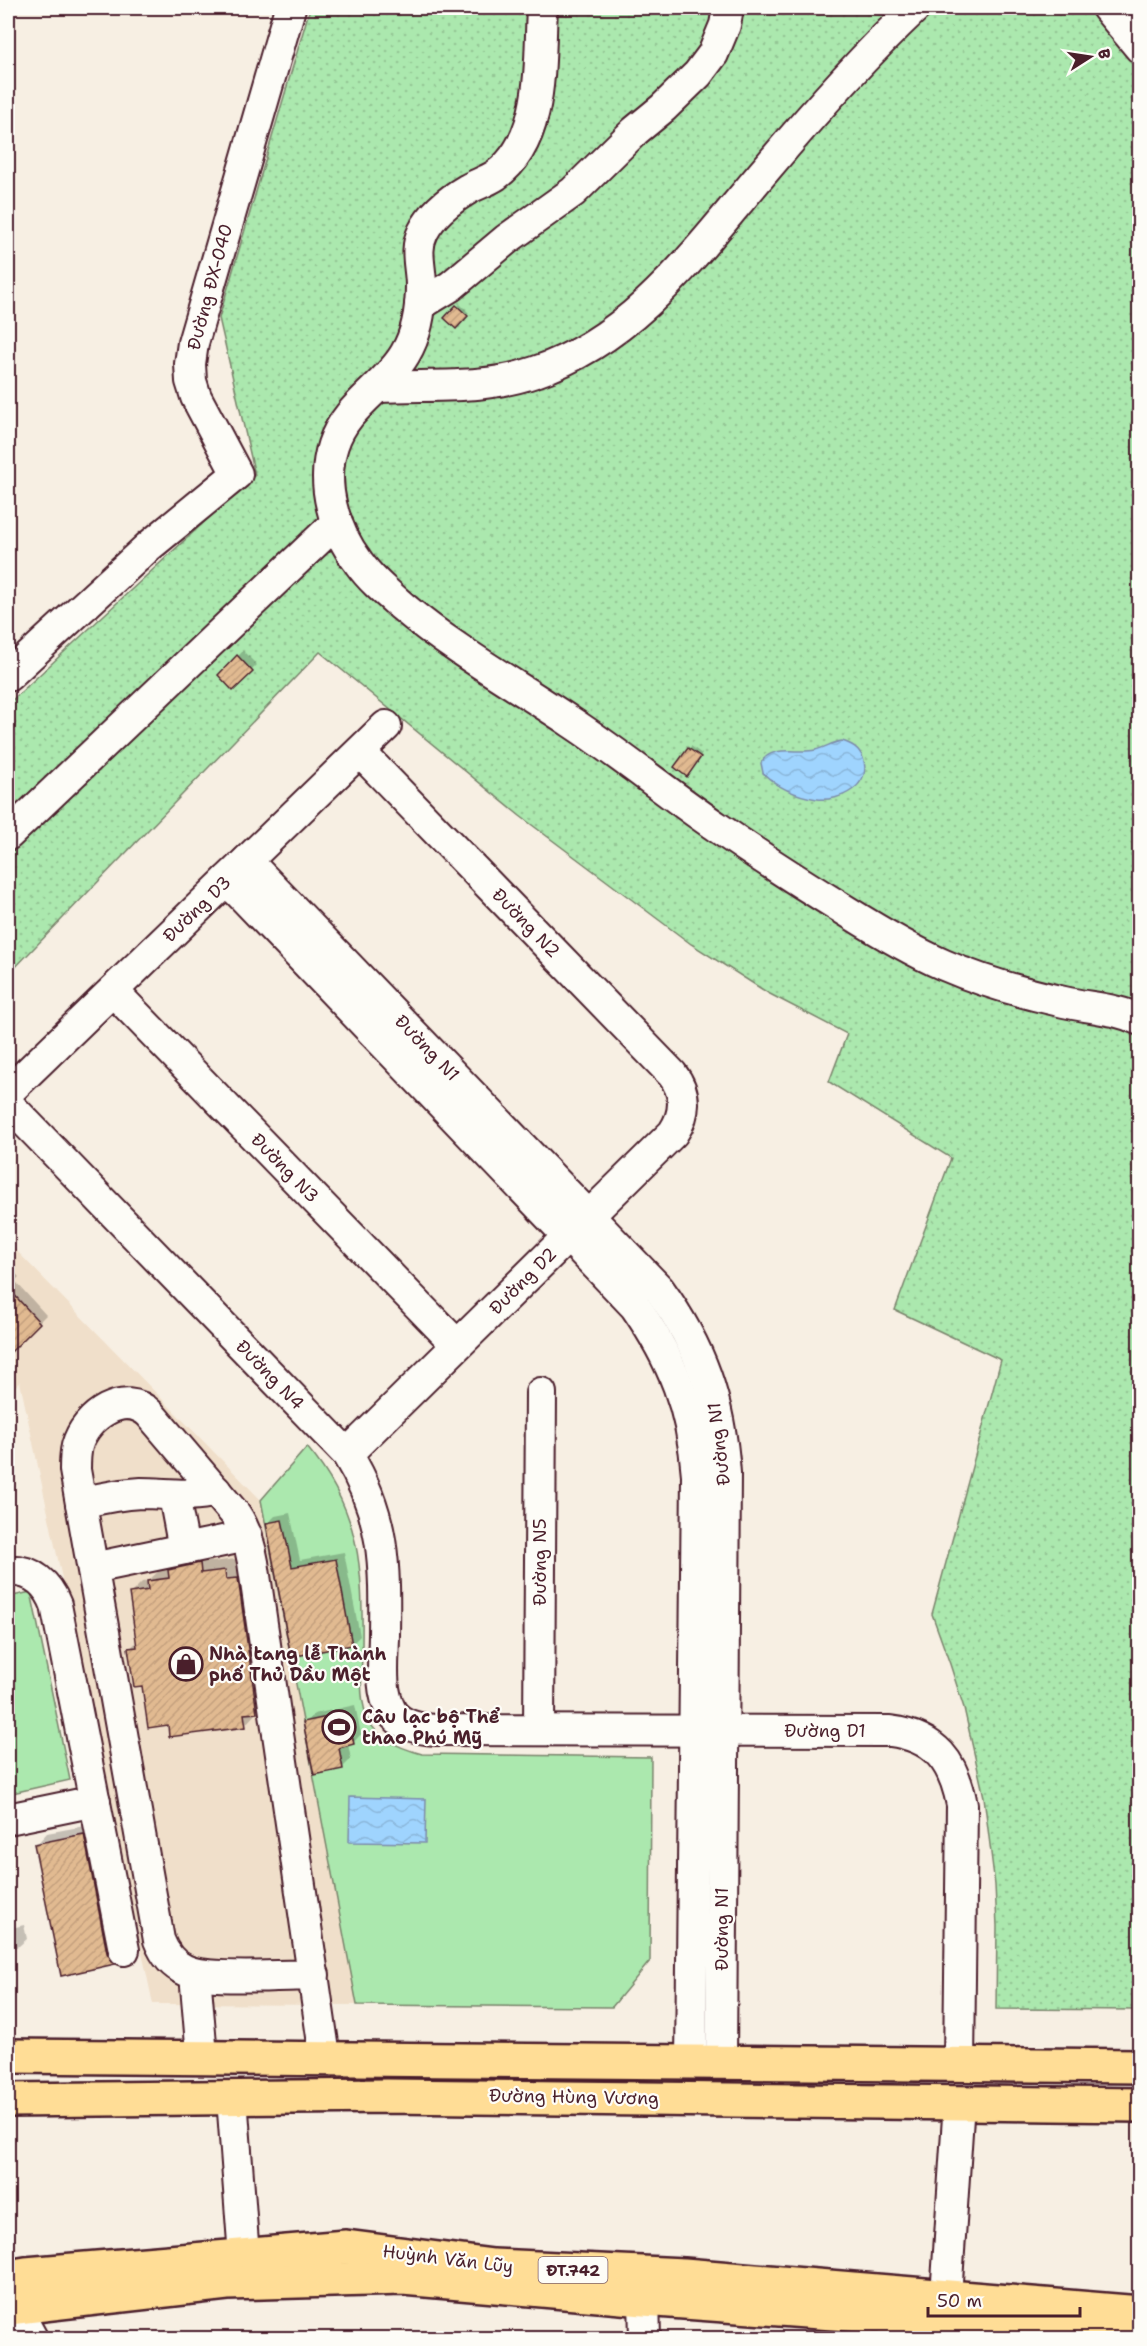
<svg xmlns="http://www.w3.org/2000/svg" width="1147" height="2346" font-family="'Shantell Sans',sans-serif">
  <defs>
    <pattern id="grass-dots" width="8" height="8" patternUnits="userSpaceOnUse" patternTransform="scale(1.5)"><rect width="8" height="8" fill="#abe8ae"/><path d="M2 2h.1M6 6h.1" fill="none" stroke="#95c796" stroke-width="1.8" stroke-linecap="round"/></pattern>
    <pattern id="water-waves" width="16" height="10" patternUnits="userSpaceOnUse" patternTransform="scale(1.5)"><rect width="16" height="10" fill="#9fd4fe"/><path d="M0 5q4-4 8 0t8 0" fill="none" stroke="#8ab6da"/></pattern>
    <pattern id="building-hatch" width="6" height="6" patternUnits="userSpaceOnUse" patternTransform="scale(1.5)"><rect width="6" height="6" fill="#e1ba91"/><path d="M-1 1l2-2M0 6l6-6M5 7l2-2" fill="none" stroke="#c39f7d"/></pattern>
  </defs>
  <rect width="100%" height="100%" fill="#f7efe3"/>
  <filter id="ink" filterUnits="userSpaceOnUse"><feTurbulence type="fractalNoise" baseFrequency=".0167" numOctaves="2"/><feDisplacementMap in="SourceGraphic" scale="12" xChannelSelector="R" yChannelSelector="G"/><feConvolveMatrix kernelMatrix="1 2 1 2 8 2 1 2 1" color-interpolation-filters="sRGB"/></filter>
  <g filter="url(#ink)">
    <path fill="#f0dfca" d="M8 1242 261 1500 357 2005 153 2004 20 1382 8 1393Z"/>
    <path fill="url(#grass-dots)" stroke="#7a846c" stroke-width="1.5" d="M310 8H1139V2010L996 2009 997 1926 995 1885 984 1797 964 1708 950 1664 932 1614 1001 1360 895 1310 951 1158 829 1082 847 1034 768 993 691 944 520 816 320 652 8 975V704L255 475 219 318Z"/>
    <g fill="#abe8ae" stroke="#7a846c" stroke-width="1.5">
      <path d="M307 1447C361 1511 363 1568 362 1649 362 1672 358 1700 369 1721 378 1739 403 1749 422 1754L651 1757 650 1961 612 2007 357 2005 261 1500Z"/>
      <path d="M31 1592 70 1780 8 1794V1597Z"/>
    </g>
    <g fill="url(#water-waves)" stroke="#7d8caa" stroke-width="1.5">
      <path d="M842 741C852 744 859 748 863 758 873 785 840 802 817 799 797 796 777 787 763 773L761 763C771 744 798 754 815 750 825 748 832 742 842 741Z"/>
      <path d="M350 1797 426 1799 425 1843 349 1842Z"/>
    </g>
    <g fill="#0003">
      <path d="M460 304 469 313 456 327 447 318Z"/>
      <path d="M243 651 257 665 233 689 220 675Z"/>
      <path d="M691 746 702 754 689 773 676 767Z"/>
      <path d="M8 1265 19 1277 15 1281 46 1315 8 1353Z"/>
      <path d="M290 1513 300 1560 344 1552 360 1636 352 1644 292 1655 267 1524 275 1516Z"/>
      <path d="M211 1553 212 1562 236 1559 237 1569 249 1567 268 1700 245 1725 169 1723 144 1684 130 1649 137 1641 131 1593 142 1582 148 1581 160 1570 172 1568 181 1559Z"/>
      <path d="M355 1705 361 1734 353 1743 348 1744 351 1759 342 1768 305 1723 314 1714Z"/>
      <path d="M95 1824 126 1952 115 1963 62 1974 36 1845 47 1833Z"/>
      <path d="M24 1925 27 1939 19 1946 8 1949V1929Z"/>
    </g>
    <g fill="url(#building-hatch)" stroke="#4a1f2b" stroke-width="1.5">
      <path d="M456 305 468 316 456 329 444 318Z"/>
      <path d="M237 655 253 672 233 691 218 675Z"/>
      <path d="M688 748 701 757 687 777 674 767Z"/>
      <path d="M8 1288 40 1323 8 1355Z"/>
      <path d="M282 1520 292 1567 336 1559 352 1645 291 1657 266 1523Z"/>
      <path d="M200 1563 201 1573 225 1570 226 1579 238 1578 257 1713 244 1714 246 1727 169 1737 168 1725 148 1728 142 1686 134 1687 128 1648 137 1647 129 1593 148 1590 147 1581 169 1578 168 1570Z"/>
      <path d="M347 1713 354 1744 339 1748 343 1769 314 1775 303 1722Z"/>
      <path d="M84 1834 107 1953 115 1964 61 1976 34 1844Z"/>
    </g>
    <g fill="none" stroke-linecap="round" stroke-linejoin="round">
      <g stroke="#4a1f2b" stroke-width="34">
        <g id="minor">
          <path d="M542 8C539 61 545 140 496 175 487 181 477 184 468 189 451 199 432 214 423 232 414 250 421 267 421 286 421 309 417 334 405 354 385 388 346 405 333 445 320 485 334 530 359 563 371 580 387 593 403 607 455 651 515 684 571 722 621 755 667 793 717 827 760 857 804 885 848 912 880 932 910 950 944 965 983 982 1023 993 1064 1002 1090 1008 1115 1008 1140 1020"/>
          <path d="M1107 8 1140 48"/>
          <path d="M420 305 451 286 507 239 573 192 635 131 663 108 698 74 713 54 725 25 728 8"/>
          <path d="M378 387C431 384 484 390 535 372 637 338 700 246 767 168 814 112 862 58 915 8"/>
          <path d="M8 676 148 547 237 474 196 397 191 381 190 364 193 343 290 8"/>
          <path d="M8 835 337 522"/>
          <path d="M247 861 659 1289C701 1347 720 1401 725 1473L721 2063"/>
          <path d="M227 880 635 1306C673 1361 692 1408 697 1475L691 2063"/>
          <path d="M113 991 457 1345"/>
          <path d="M8 1092 386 726"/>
          <path d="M8 1104 347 1454C385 1515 385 1564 384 1634 384 1659 379 1688 391 1711 400 1726 420 1729 436 1730L890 1731C936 1737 954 1762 962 1805L959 2065"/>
          <path d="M347 1454 673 1133C686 1114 687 1093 672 1074L360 752"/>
          <path d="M174 1496 184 1549"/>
          <path d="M81 1503C101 1498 121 1494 141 1493 168 1493 189 1498 216 1491"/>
          <path d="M93 1568 247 1536"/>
          <path d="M8 1571C32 1569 48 1584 56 1605L124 1950"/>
          <path d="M539 1730 541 1393"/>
          <path d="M8 1819 95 1801"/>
          <path d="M195 1974 202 2056"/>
          <path d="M314 1975C285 1975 207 1981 185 1970 171 1964 164 1953 159 1940L75 1470C75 1462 75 1454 77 1446 85 1416 125 1389 150 1414L236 1515C246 1530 250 1545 253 1562L325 2057"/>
          <path d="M232 2098 244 2256"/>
          <path d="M8 2288 15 2307 32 2338"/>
          <path d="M946 2296 959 2102"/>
          <path d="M644 2299 645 2338"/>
        </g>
      </g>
      <g stroke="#4a1f2b" stroke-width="38">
        <g id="major">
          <path d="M8 2056C385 2057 762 2064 1140 2066"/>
          <path d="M8 2100 387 2096 1140 2105"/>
          <path d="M8 2277 26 2274 346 2247 493 2266 684 2275 1140 2313"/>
          <path d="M8 2308 227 2283 403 2278 644 2299 1140 2336"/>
        </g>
      </g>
      <use href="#minor" stroke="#fdfcf7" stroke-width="30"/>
      <use href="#major" stroke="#ffdd96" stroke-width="33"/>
    </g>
  </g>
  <defs>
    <g id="shop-ring" transform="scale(1.725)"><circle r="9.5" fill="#fdfcf7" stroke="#4a1f2b" stroke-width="1.5"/><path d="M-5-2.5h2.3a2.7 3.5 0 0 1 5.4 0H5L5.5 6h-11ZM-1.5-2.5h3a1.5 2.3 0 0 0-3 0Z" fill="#4a1f2b"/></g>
    <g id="stadium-ring" transform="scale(1.725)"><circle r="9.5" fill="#fdfcf7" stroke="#4a1f2b" stroke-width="1.5"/><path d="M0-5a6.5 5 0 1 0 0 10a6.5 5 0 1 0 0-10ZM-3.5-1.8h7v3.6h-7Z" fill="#4a1f2b"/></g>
  </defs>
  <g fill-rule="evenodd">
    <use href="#shop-ring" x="186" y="1664"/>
    <use href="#stadium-ring" x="339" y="1727"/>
  </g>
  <g text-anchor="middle" stroke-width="4.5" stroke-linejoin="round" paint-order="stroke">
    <rect fill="#fdfcf7" stroke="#806168" stroke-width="1.5" x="538.5" y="2257" width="69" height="26" rx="4.5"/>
    <g font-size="16" font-weight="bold" fill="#4a1f2b">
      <text x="573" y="2276">ĐT.742</text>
    </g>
    <g font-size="18" fill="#4a1f2b" stroke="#fdfcf7">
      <text transform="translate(210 287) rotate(-75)" y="6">Đường ĐX-040</text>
      <text transform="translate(197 909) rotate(-44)" y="6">Đường D3</text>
      <text transform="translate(526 923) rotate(46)" y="6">Đường N2</text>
      <text transform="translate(427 1048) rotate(46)" y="6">Đường N1</text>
      <text transform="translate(285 1168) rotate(46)" y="6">Đường N3</text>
      <text transform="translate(523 1281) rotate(-45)" y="6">Đường D2</text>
      <text transform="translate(270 1375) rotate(46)" y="6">Đường N4</text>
      <text transform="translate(719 1444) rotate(-97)" y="6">Đường N1</text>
      <text transform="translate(540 1562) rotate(-90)" y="6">Đường N5</text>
      <text x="825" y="1737">Đường D1</text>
      <text transform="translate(722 1929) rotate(-90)" y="6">Đường N1</text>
      <text transform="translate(574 2097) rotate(1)" y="6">Đường Hùng Vương</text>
      <text transform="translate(448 2259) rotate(7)" y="6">Huỳnh Văn Lũy</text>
    </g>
    <g font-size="18" font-weight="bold" fill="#4a1f2b" stroke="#fdfcf7" text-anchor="start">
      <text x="209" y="1660">Nhà tang lễ Thành<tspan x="209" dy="21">phố Thủ Dầu Một</tspan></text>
      <text x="362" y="1723">Câu lạc bộ Thể<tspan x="362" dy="21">thao Phú Mỹ</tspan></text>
    </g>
  </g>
  <rect width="1147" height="2346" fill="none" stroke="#fdfcf7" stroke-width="30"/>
  <rect x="15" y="15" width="1117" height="2316" fill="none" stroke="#4a1f2b" stroke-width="2" filter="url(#ink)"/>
  <g transform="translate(1090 57) rotate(78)" stroke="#fdfcf7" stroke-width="4.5" paint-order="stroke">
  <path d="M0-4.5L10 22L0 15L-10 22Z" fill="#4a1f2b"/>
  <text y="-9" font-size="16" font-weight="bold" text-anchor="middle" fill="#4a1f2b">B</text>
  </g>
  <path d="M928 2307v9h152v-9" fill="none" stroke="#4a1f2b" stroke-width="3"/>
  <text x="937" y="2307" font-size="18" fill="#4a1f2b" stroke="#fdfcf7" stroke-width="4.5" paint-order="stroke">50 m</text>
</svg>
